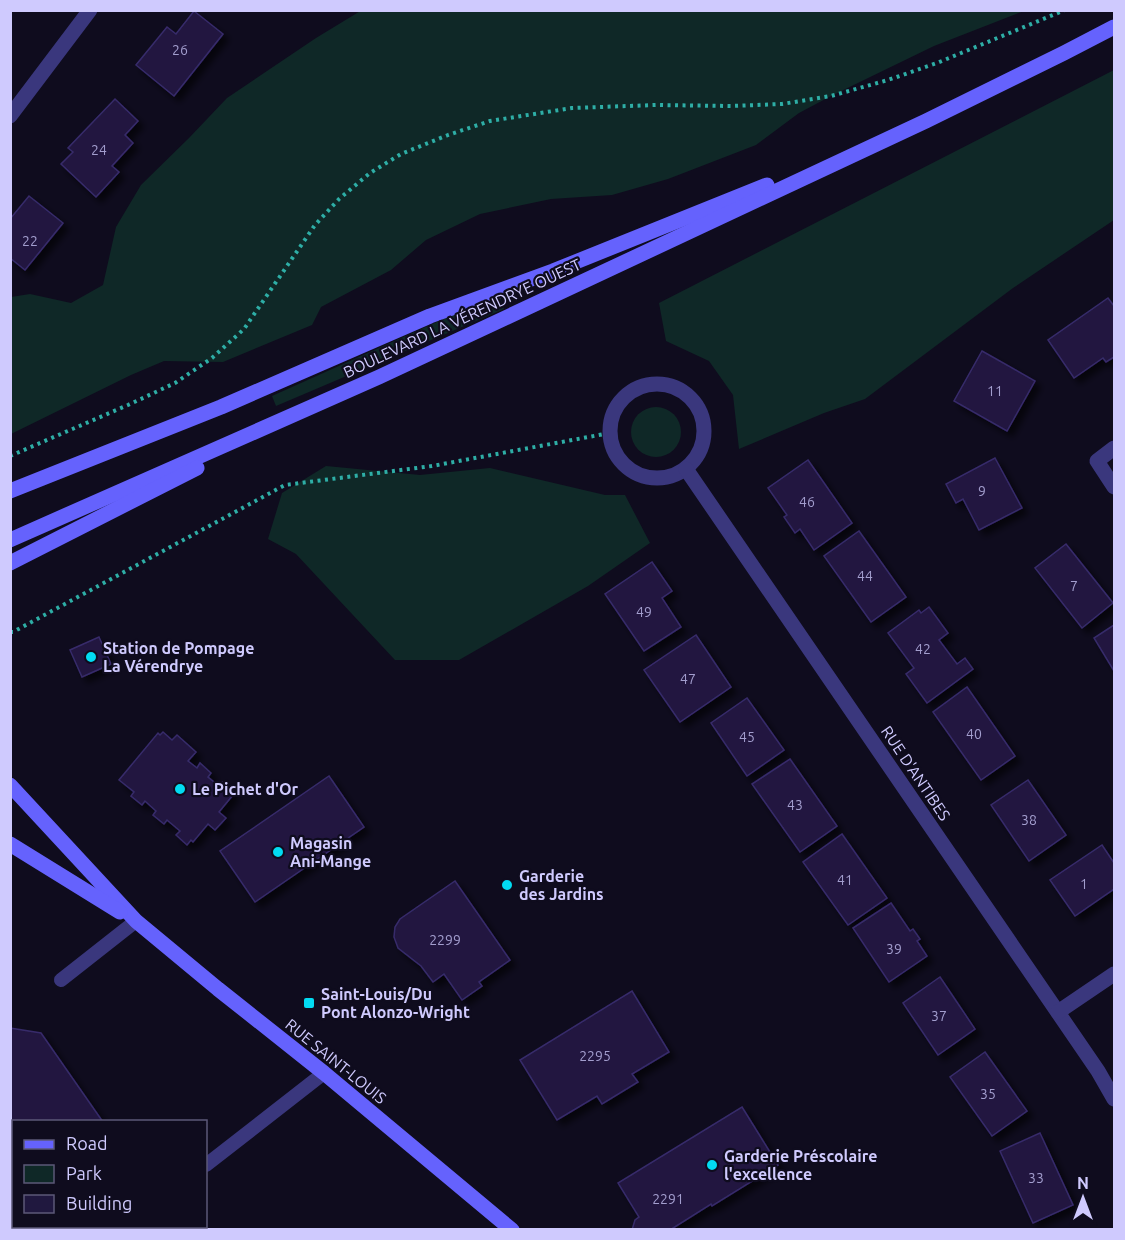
<svg xmlns="http://www.w3.org/2000/svg" width="1125" height="1240" font-family="Ubuntu,sans-serif">
  <defs>
    <filter id="shadow"><feDropShadow dx="5.5" dy="5.5" stdDeviation="3" flood-color="#0009"/></filter>
  </defs>
  <rect width="100%" height="100%" fill="#0f0c1e"/>
  <g fill="#0f2827">
    <path d="M362 10H1024V11L934 46 831 96 799 113 756 145 668 179 612 195 551 199 480 214 426 240 391 270 321 307 312 325 223 362 164 361 131 375 11 434V297L30 294 71 303 103 285 116 227 141 185 189 138 227 98 316 38Z"/>
    <path d="M1114 70V220L1013 288 865 399 824 413 739 449 733 395 709 361 666 341 659 303Z"/>
    <path d="M499 294 504 309 276 406 272 396Z"/>
    <circle cx="656" cy="432" r="25"/>
    <path d="M326 466 420 475 490 468 605 495H625L650 543 588 586 459 660H395L296 554 268 539 282 493Z"/>
  </g>
  <g fill="#20183f" stroke="#372b6b" stroke-width="1.5" filter="url(#shadow)">
    <path d="M194 11 223 34 174 96 136 65 167 27 176 34Z"/>
    <path d="M115 99 138 121 125 135 133 143 112 166 119 172 96 197 61 164 73 152 68 148Z"/>
    <path d="M29 196 63 223 25 270 10 258V219Z"/>
    <path d="M1108 298 1114 306V357L1106 362 1103 358 1074 378 1048 340Z"/>
    <path d="M982 351 1035 381 1007 431 954 401Z"/>
    <path d="M995 458 1022 508 979 530 963 499 956 503 946 484Z"/>
    <path d="M808 460 852 523 814 550 800 529 795 533 784 517 787 515 768 488Z"/>
    <path d="M859 531 906 597 871 622 824 556Z"/>
    <path d="M1066 544 1113 603 1082 628 1035 568Z"/>
    <path d="M652 562 672 591 662 598 681 627 644 651 605 594Z"/>
    <path d="M929 607 948 633 939 640 957 664 965 658 973 669 927 703 906 674 914 668 888 633 919 610 921 613Z"/>
    <path d="M1114 625V671L1094 638Z"/>
    <path d="M696 635 731 687 680 722 644 670Z"/>
    <path d="M99 637 111 664 82 677 70 650Z"/>
    <path d="M967 687 1015 756 981 780 933 712Z"/>
    <path d="M747 698 784 750 747 776 711 723Z"/>
    <path d="M163 732 172 740 177 735 196 752 188 761 197 768 200 763 211 773 208 777 219 786 222 782 233 791 231 794 233 795 219 812 226 818 215 830 208 824 193 842 191 840 187 845 176 835 180 831 167 820 164 824 153 815 156 811 145 801 142 805 131 796 134 792 119 780 158 733 160 735Z"/>
    <path d="M790 759 837 826 800 852 752 784Z"/>
    <path d="M329 776 364 827 255 902 220 851Z"/>
    <path d="M1028 780 1066 835 1029 861 991 805Z"/>
    <path d="M842 834 887 898 848 925 803 862Z"/>
    <path d="M1102 845 1114 863V889L1075 916 1050 880Z"/>
    <path d="M455 881 510 960 479 982 482 986 462 1000 444 974 433 982 421 966 398 948 394 937 395 927 400 919Z"/>
    <path d="M891 903 910 931 913 929 920 939 917 941 927 956 889 982 853 928Z"/>
    <path d="M940 977 975 1029 938 1055 903 1003Z"/>
    <path d="M632 991 669 1052 632 1074 638 1082 602 1104 597 1096 557 1120 520 1060Z"/>
    <path d="M10 1028 41 1033 103 1122H14V1226H39L35 1230H10Z"/>
    <path d="M985 1052 1027 1111 992 1136 950 1077Z"/>
    <path d="M742 1107 778 1165 712 1206 711 1204 670 1230H632L635 1220 639 1217 618 1183Z"/>
    <path d="M1040 1133 1073 1205 1033 1223 1000 1151Z"/>
  </g>
  <g fill="none" stroke-linecap="round" stroke-linejoin="round">
    <g stroke="#2eaea6" stroke-width="4" stroke-dasharray="3 4.5" stroke-linecap="butt">
      <path d="M10 456 128 405 175 383 212 358 244 329 315 225 339 199 370 173 401 154 448 135 490 121 572 108 656 105 731 106 782 104 831 96 888 80 937 63 1065 10"/>
      <path d="M10 632H13L285 485 432 466 610 433"/>
    </g>
    <g stroke="#3a377d" stroke-width="14">
      <path d="M61 980 136 921"/>
      <path d="M206 1165 324 1073"/>
    </g>
    <g stroke="#3a377d" stroke-width="15">
      <path d="M10 116 90 10"/>
      <circle cx="657" cy="431" r="47"/>
      <path d="M1114 448 1097 461 1114 487"/>
      <path d="M686 469 1098 1071 1114 1099"/>
      <path d="M1058 1012 1114 974"/>
    </g>
    <g stroke="#6562fd" stroke-width="15">
      <path d="M10 491 221 407 430 316 553 271 767 185"/>
      <path d="M10 540 379 377 926 121 1064 53 1114 27"/>
      <path d="M10 563 197 468"/>
      <path d="M10 785 136 921 218 989 324 1073 512 1230"/>
      <path d="M10 844 120 912"/>
    </g>
  </g>
  <g fill="#02dbf2" stroke="#0f0c1e" stroke-width="2">
    <circle cx="91" cy="657" r="6"/>
    <circle cx="180" cy="789" r="6"/>
    <circle cx="278" cy="852" r="6"/>
    <circle cx="507" cy="885" r="6"/>
    <rect x="303" y="997" width="12" height="12" rx="3"/>
    <circle cx="712" cy="1165" r="6"/>
  </g>
  <g text-anchor="middle" stroke-width="4.5" stroke-linejoin="round" paint-order="stroke">
    <g font-size="14" fill="#a39ece">
      <text x="180" y="55">26</text>
      <text x="99" y="155">24</text>
      <text x="30" y="246">22</text>
      <text x="995" y="396">11</text>
      <text x="982" y="496">9</text>
      <text x="807" y="507">46</text>
      <text x="865" y="581">44</text>
      <text x="1074" y="591">7</text>
      <text x="644" y="617">49</text>
      <text x="923" y="654">42</text>
      <text x="688" y="684">47</text>
      <text x="974" y="739">40</text>
      <text x="747" y="742">45</text>
      <text x="795" y="810">43</text>
      <text x="1029" y="825">38</text>
      <text x="845" y="885">41</text>
      <text x="1084" y="889">1</text>
      <text x="445" y="945">2299</text>
      <text x="894" y="954">39</text>
      <text x="939" y="1021">37</text>
      <text x="595" y="1061">2295</text>
      <text x="988" y="1099">35</text>
      <text x="1036" y="1183">33</text>
      <text x="668" y="1204">2291</text>
    </g>
    <g font-size="16" fill="#cfcafe" stroke="#0f0c1e">
      <text transform="translate(462 318) rotate(-25)" y="6">BOULEVARD LA VÉRENDRYE OUEST</text>
      <text transform="translate(916 773) rotate(56)" y="6">RUE D'ANTIBES</text>
      <text transform="translate(336 1061) rotate(39)" y="6">RUE SAINT-LOUIS</text>
    </g>
    <g font-size="16" font-weight="bold" fill="#cfcafe" stroke="#0f0c1e" text-anchor="start">
      <text x="103" y="654">Station de Pompage<tspan x="103" dy="18">La Vérendrye</tspan></text>
      <text x="192" y="795">Le Pichet d'Or</text>
      <text x="290" y="849">Magasin<tspan x="290" dy="18">Ani-Mange</tspan></text>
      <text x="519" y="882">Garderie<tspan x="519" dy="18">des Jardins</tspan></text>
      <text x="321" y="1000">Saint-Louis/Du<tspan x="321" dy="18">Pont Alonzo-Wright</tspan></text>
      <text x="724" y="1162">Garderie Préscolaire<tspan x="724" dy="18">l'excellence</tspan></text>
    </g>
  </g>
  <rect width="1125" height="1240" fill="none" stroke="#cfcafe" stroke-width="24"/>
  <rect x="12" y="1120" width="195" height="108" fill="#0f0c1e" stroke="#5c5878" stroke-width="1.5"/>
  <rect x="24" y="1140" width="30" height="9" fill="#6562fd" stroke="#5c5878" stroke-width="1.5"/>
  <text x="66" y="1150" font-size="18" fill="#cfcafe">Road</text>
  <rect x="24" y="1165" width="30" height="18" fill="#0f2827" stroke="#5c5878" stroke-width="1.5"/>
  <text x="66" y="1180" font-size="18" fill="#cfcafe">Park</text>
  <rect x="24" y="1195" width="30" height="18" fill="#20183f" stroke="#5c5878" stroke-width="1.5"/>
  <text x="66" y="1210" font-size="18" fill="#cfcafe">Building</text>
  <g transform="translate(1083 1198)" stroke="#0f0c1e" stroke-width="4.5" paint-order="stroke">
  <path d="M0-4.5L10 22L0 15L-10 22Z" fill="#cfcafe"/>
  <text y="-9" font-size="16" font-weight="bold" text-anchor="middle" fill="#cfcafe">N</text>
  </g>
</svg>
